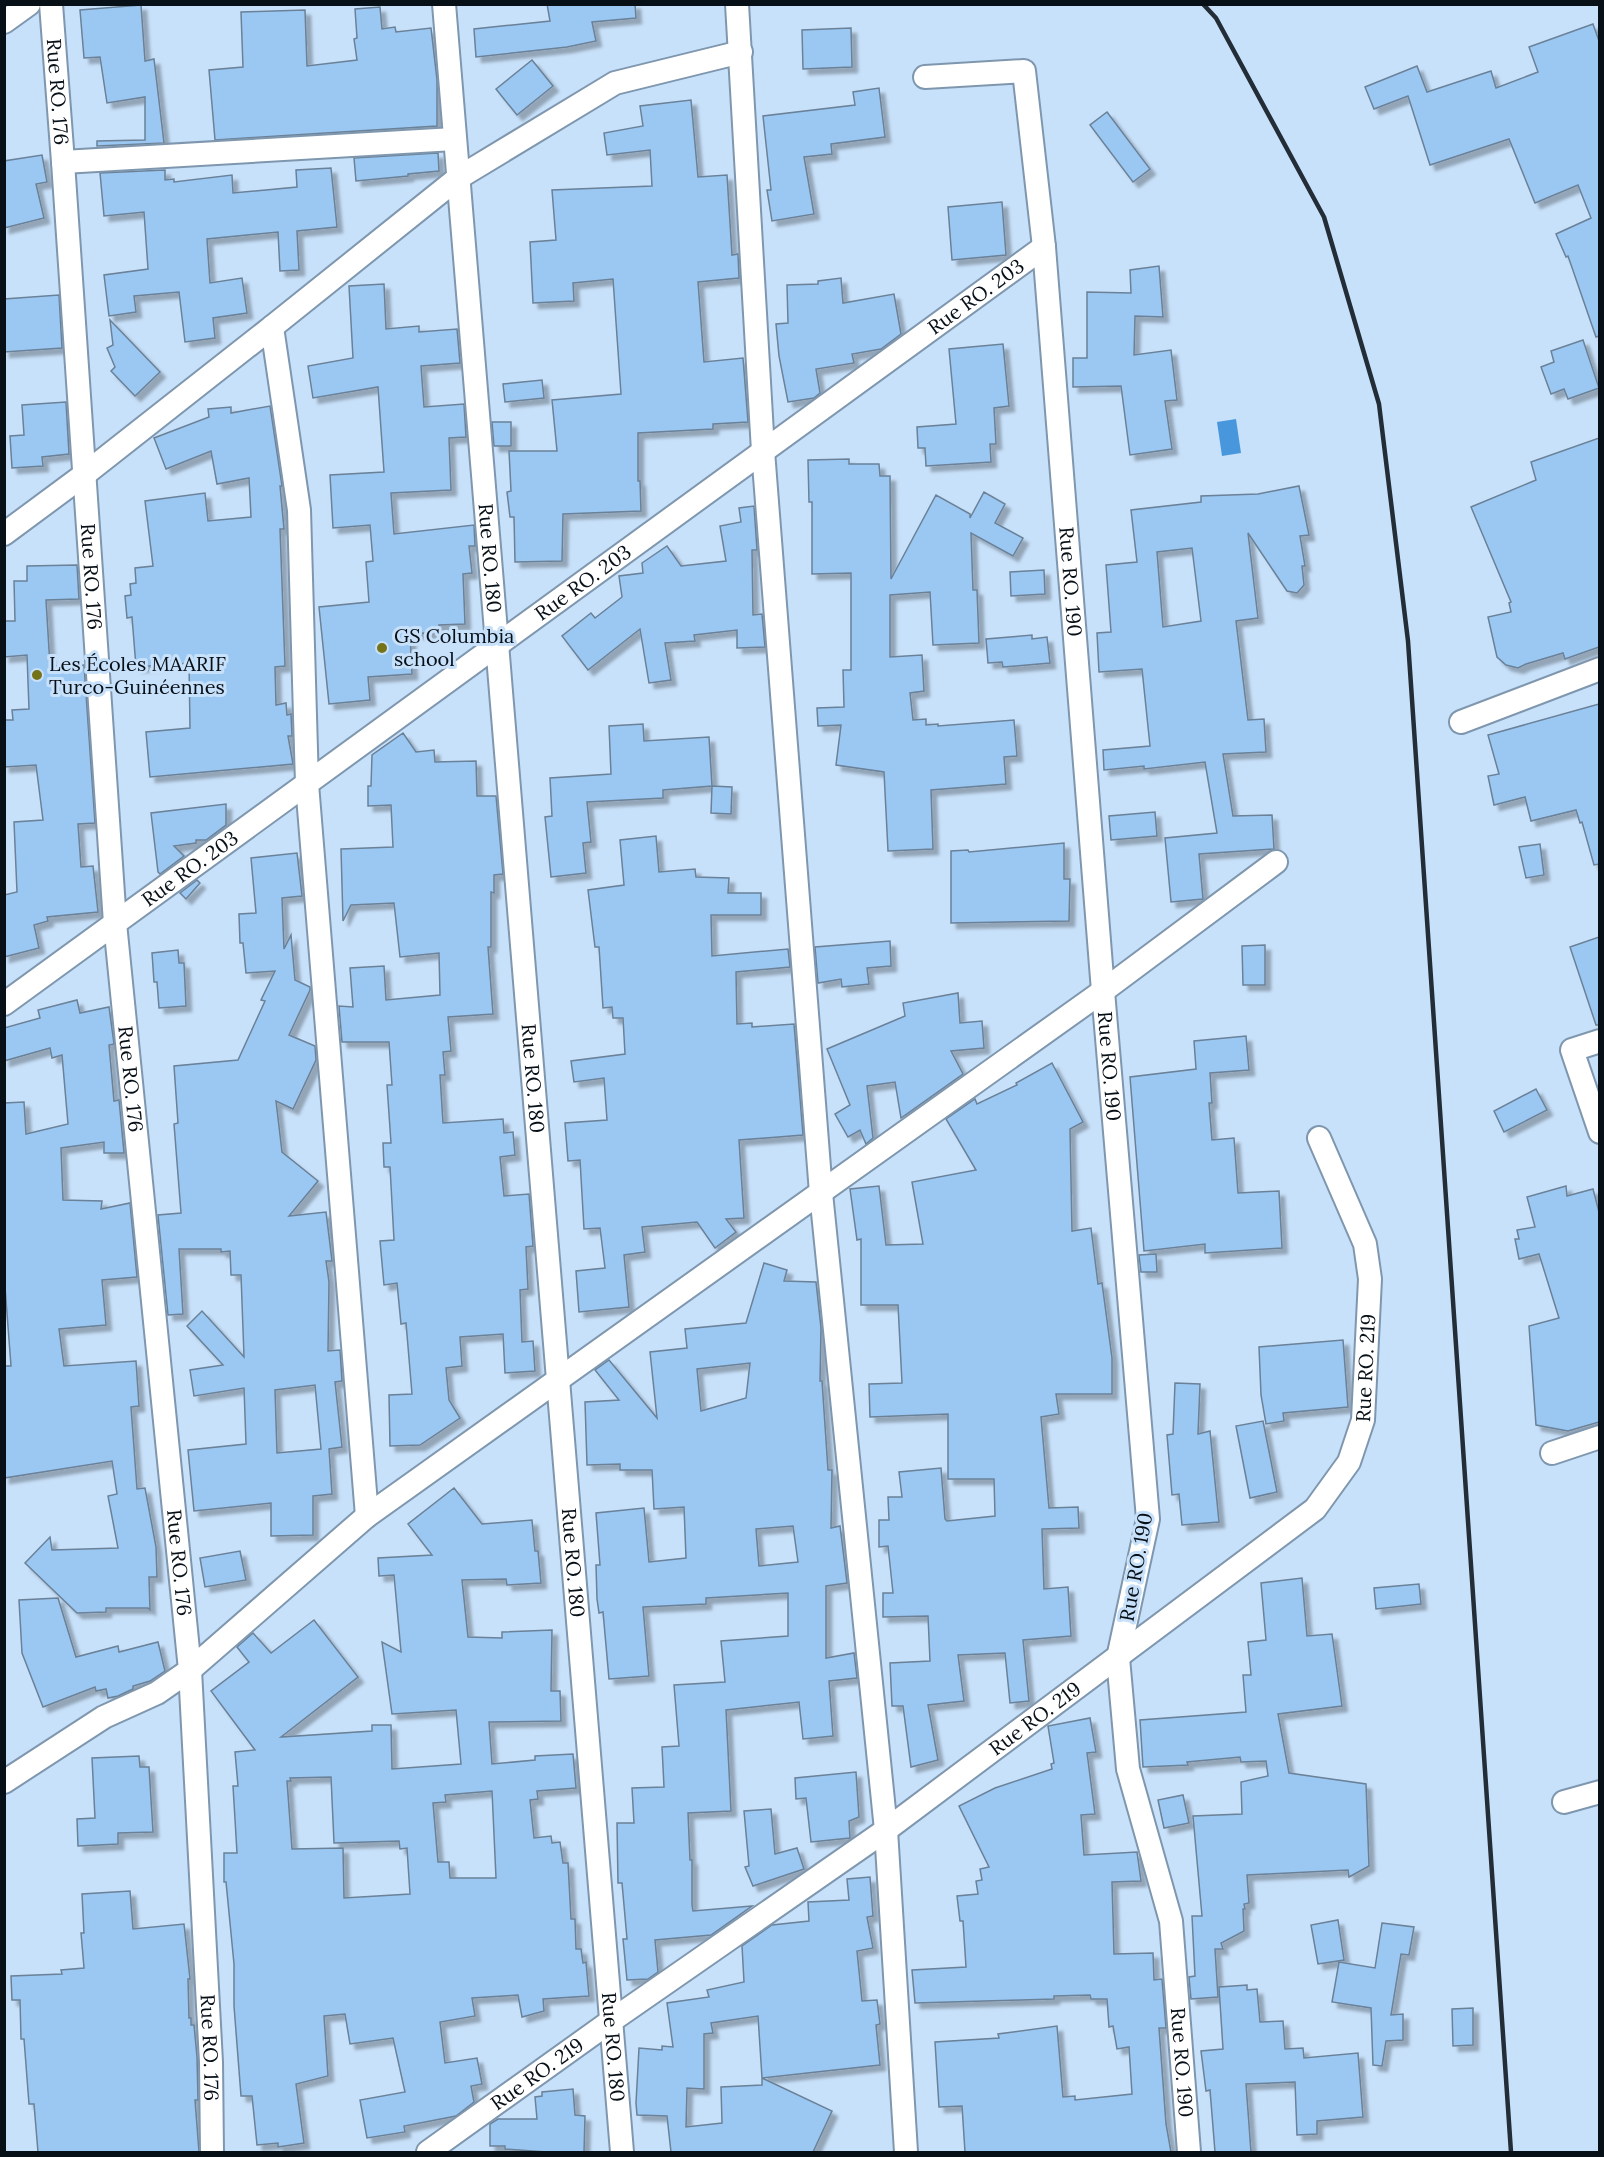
<svg xmlns="http://www.w3.org/2000/svg" width="1604" height="2157" font-family="Lora,serif">
  <defs>
    <filter id="shadow"><feDropShadow dx="5.5" dy="5.5" stdDeviation="1.5" flood-color="#0004"/></filter>
  </defs>
  <rect width="100%" height="100%" fill="#c8e1fa"/>
  <path fill="#4897dc" d="M1236 419 1241 453 1222 456 1217 422Z"/>
  <g fill="#9bc8f3" stroke="#6a8198" stroke-width="1.5" fill-rule="evenodd" filter="url(#shadow)">
    <path d="M547 4H635L636 18 592 22 596 41 567 47 476 57 474 29 550 21Z"/>
    <path d="M141 5 145 61 154 59 164 143 97 146V141L145 140V97L107 103 100 57 84 58 80 10Z"/>
    <path d="M380 7 382 29 395 27 396 32 431 28 437 80V126L215 140 209 70 243 67 241 12 305 10 307 66 357 60 354 39 357 38 355 9Z"/>
    <path d="M1593 24 1599 41V336L1596 337 1568 256 1566 257 1556 234 1591 218 1578 185 1535 203 1509 139 1430 165 1408 96 1374 109 1365 87 1417 66 1427 92 1491 71 1496 88 1538 72 1529 47Z"/>
    <path d="M851 28 852 67 803 69 802 30Z"/>
    <path d="M532 60 553 86 517 115 496 89Z"/>
    <path d="M879 88 885 137 831 144 832 154 804 157 814 214 772 221 767 190H771L763 116 855 105 853 92Z"/>
    <path d="M691 100 698 177 727 175 732 255 738 254 739 278 698 282 704 362 743 358 748 422 713 424V429L638 433V481H640L641 511 563 514 562 561 515 562 514 517H510L507 492 511 491 509 451H557L552 400 621 394 613 279 573 283 574 301 533 303 530 242 556 240 552 190 652 186 650 150 607 155 604 133 643 126 640 106Z"/>
    <path d="M1107 112 1150 169 1133 182 1090 125Z"/>
    <path d="M438 153 439 171 408 174V176L356 181 354 158Z"/>
    <path d="M42 155 47 182 36 184 44 218 4 228V161Z"/>
    <path d="M331 168 337 227 297 231 299 270 280 271 278 232 207 239 210 283 242 278 247 313 213 318 215 338 185 342 179 292 134 296 136 312 109 316 104 275 148 269 144 212 104 216 100 173 165 170V180L174 179V182L232 175 233 193 297 187 296 170Z"/>
    <path d="M1002 202 1006 255 952 260 948 207Z"/>
    <path d="M1159 266 1163 317 1135 316 1134 355 1171 350 1177 400 1165 401 1172 449 1130 455 1121 386 1073 387V358H1087V292L1131 293 1130 270Z"/>
    <path d="M841 278 843 303 894 294 901 334 881 349 852 354 854 363 816 369 820 393 814 398 788 402 779 356 776 324 788 323 787 285 818 284V281Z"/>
    <path d="M384 284 386 329 419 326V332L457 329 460 363 421 366 424 407 464 404 466 437 449 438 451 490 391 493 394 534 474 525 475 546H469L472 573 463 574 465 624 439 625 440 632 410 634 412 674 368 677 370 700 329 704 319 607 369 602 366 562 373 561 370 525 333 528 330 475 384 472 378 387 313 398 308 366 353 358 349 286Z"/>
    <path d="M59 295 62 348 4 352V299Z"/>
    <path d="M110 320 160 372 135 396 111 371 115 367 107 348 113 345Z"/>
    <path d="M1583 340 1599 388 1568 399 1564 389 1551 394 1541 367 1554 362 1551 351Z"/>
    <path d="M1003 344 1009 406 994 408 996 444H990L991 462 926 466 925 448H918L917 427 956 424 949 349Z"/>
    <path d="M542 380 544 398 505 402 503 384Z"/>
    <path d="M66 402 69 454 42 457 43 466 12 468 10 436 24 435 22 405Z"/>
    <path d="M270 406 282 486H280L284 529H280L285 666 275 667 276 705 286 703 287 715 291 714 292 736H288L293 764 150 777 146 732 190 728 189 663 136 667 132 617 127 618 125 596 131 595 130 584 136 583 135 568 153 566 145 501 205 493 208 521 251 517 249 478 217 484 211 451 166 469 154 438 209 417 208 409 231 407V413Z"/>
    <path d="M492 422H511V446H494Z"/>
    <path d="M1599 438V647L1565 659 1563 653 1526 664 1518 668 1506 665 1497 657 1488 617 1511 612 1509 603 1511 602 1471 507 1536 480 1531 462Z"/>
    <path d="M849 459V464H879L880 476H890L891 579 936 495 970 514V518L984 492 1005 504 995 523 1023 538 1013 556 971 533 973 590H977L979 643 933 645 930 592 890 595V657L922 655 924 691 910 693 913 720 926 719V725L938 724V726L1014 720 1017 756 1004 757 1006 784 931 790 933 849 888 851 884 772 836 765 841 725 818 726 817 708 844 707 843 670H851V573L812 574V502H809L808 460Z"/>
    <path d="M1299 486 1309 535 1300 536 1305 566H1302L1304 585 1297 593 1287 591 1248 533 1258 618 1236 621 1248 720 1264 719 1266 752 1223 754 1233 816 1272 815 1274 849 1199 854 1203 899 1171 902 1165 838 1217 833 1205 762 1144 769V766L1104 770 1103 750 1150 746 1142 669 1099 672 1097 633 1111 632 1106 565 1137 562 1131 510 1201 502V496L1258 494ZM1192 548 1201 621 1163 627 1157 552Z"/>
    <path d="M754 506 757 550H752L753 615 762 614 765 647 737 648V630L694 635 695 641 665 643 671 680 649 683 640 629 588 670 562 636 591 613 595 618 622 597 619 576 643 573 642 563 667 546 681 566 726 561 720 526 741 522 739 508Z"/>
    <path d="M77 565 79 599 46 600 50 666 84 665 95 823 78 824 81 867 93 866 98 912 47 917 48 921 34 925 39 948 4 957V895L17 892 14 822 43 820 36 765 4 767V720H13L12 710 29 709 27 655 4 657V621H15L14 581H27V566Z"/>
    <path d="M1044 570 1045 594 1011 596 1010 572Z"/>
    <path d="M1032 635V639L1047 637 1050 663 1003 667 1002 662 988 663 986 639Z"/>
    <path d="M1599 704V864L1594 865 1582 822 1580 823 1576 810 1531 821 1525 797 1494 805 1488 776 1499 774 1488 735Z"/>
    <path d="M643 724 644 741 709 737 712 786 663 790V798L587 802 591 842 583 843 586 873 551 877 545 817 552 816 550 778 611 774 609 726Z"/>
    <path d="M403 733 416 752 434 750 435 762 476 761 477 796H496L503 874 494 875V893L491 892V947H488L493 1014 448 1017 451 1051 443 1052 445 1075H440L443 1123 503 1119 504 1133 513 1132 515 1155 500 1157 504 1196 529 1194 533 1246 526 1247 528 1289 520 1290 522 1342 533 1341 535 1371 505 1373 503 1334 460 1337 462 1366 446 1368 449 1400 460 1418 420 1445 390 1446 389 1395 412 1394 406 1323 401 1324 397 1283 384 1285 380 1241 394 1240 390 1167H384L383 1143H391L387 1085H392L389 1042H342L339 1006 353 1007 350 968 384 966 386 1000 440 995 439 953 400 957 394 903 351 905 343 921 341 849 393 847 391 805 368 806V786H371L372 755Z"/>
    <path d="M712 786 732 787 731 814 711 813Z"/>
    <path d="M226 804V825L206 840H196V843L174 846 184 856 160 874 158 872 151 813Z"/>
    <path d="M1155 812 1157 836 1111 840 1109 816Z"/>
    <path d="M656 836 659 872 695 869 696 877 729 878 728 893H761V915H711L712 956 788 949 790 967 736 972 737 1024 752 1023V1027L794 1024 803 1135 739 1140 744 1218 726 1219 736 1232 715 1248 697 1222 642 1227 645 1252 624 1255 629 1307 579 1312 576 1271 605 1268 600 1228 584 1229 580 1160 568 1161 565 1123 607 1120 604 1078 574 1082 571 1061 625 1054 623 1018H613L612 1007 603 1008 599 947H595L588 890 624 885 620 840Z"/>
    <path d="M1064 843V879H1070L1069 921 951 923V851L968 850 969 852Z"/>
    <path d="M1540 844 1544 875 1526 878 1519 847Z"/>
    <path d="M297 853 302 896 282 898 284 949 291 935 295 980 310 987V990L289 1035 315 1046 316 1060 293 1109 276 1101 282 1152 318 1181 289 1216 326 1212 332 1261H326L329 1282 328 1351 340 1350 342 1381 335 1382 342 1447 329 1449 332 1494 313 1496V1535L271 1536V1503L194 1511 188 1450 246 1444 244 1388 194 1396 190 1370 223 1365 187 1326 202 1311 244 1357 241 1275H231L230 1251 221 1252V1249H179L183 1314 168 1315 158 1215 181 1213 174 1124 178 1123 174 1066 238 1060 265 1001 261 1000 275 971 246 973 243 943H240L239 914 256 913 251 858ZM315 1385 321 1449 277 1453 275 1390Z"/>
    <path d="M197 880 200 883 186 899 180 893Z"/>
    <path d="M1599 937V1025H1596L1570 947Z"/>
    <path d="M890 941 891 966 867 968 869 984 842 987 841 979 818 983 815 947Z"/>
    <path d="M1265 945V985H1243L1242 946Z"/>
    <path d="M178 950 179 963H184L186 1006 159 1008 157 982H154L152 953Z"/>
    <path d="M958 993 960 1023 982 1021 984 1048 951 1051 963 1074 901 1118 895 1082 867 1086 873 1138 866 1144 860 1130 848 1137 835 1114 850 1105 827 1049 905 1016 903 1003Z"/>
    <path d="M77 1000 80 1013 109 1007 114 1044 109 1045 114 1101 119 1100 124 1153H104V1142L61 1148 63 1200 102 1201 101 1209 130 1203 137 1277 102 1280 106 1325 59 1329 64 1366 136 1361 139 1406 131 1407 137 1489 145 1488 156 1547 157 1577H149L150 1610 148 1608H106V1612L77 1613 25 1563 50 1537 52 1550 118 1548 108 1496 117 1494 112 1461 4 1478V1366H11L4 1274V1103L24 1102 26 1134 68 1124 62 1055 52 1058 50 1048 4 1061V1028L40 1018 38 1010Z"/>
    <path d="M1246 1036 1249 1070 1210 1073 1212 1103H1209L1212 1140 1234 1138 1238 1193 1279 1191 1282 1248 1205 1253V1244L1144 1251 1130 1077 1196 1069 1194 1041Z"/>
    <path d="M1052 1063 1083 1122 1070 1129 1072 1231 1091 1228 1098 1284 1102 1283 1112 1358V1394H1056L1059 1414 1041 1417 1049 1508 1078 1507 1079 1528 1042 1529 1044 1589 1068 1587 1071 1636 1023 1640 1029 1701 1010 1703 1005 1653 958 1655 964 1701 928 1705 938 1760 911 1767 903 1706H892L890 1663 930 1661 928 1616 883 1617V1593H893L888 1546 879 1547V1520H889L888 1497H902L899 1472 941 1468 945 1519 947 1521 995 1516 994 1479H948V1414L870 1417 869 1384 902 1383 898 1305H861V1239L857 1240 850 1189 879 1186 886 1245 923 1244 912 1182 976 1170 946 1119 975 1099 977 1104 1017 1085 1016 1083Z"/>
    <path d="M1536 1089 1547 1110 1504 1132 1494 1111Z"/>
    <path d="M1566 1186 1567 1196 1593 1189 1599 1212V1422L1568 1431 1536 1425 1529 1326 1559 1318 1539 1254 1519 1259 1515 1239H1519L1517 1230 1535 1227 1527 1197Z"/>
    <path d="M1156 1254 1157 1272H1141L1139 1255Z"/>
    <path d="M764 1263 787 1270 784 1281 816 1282 821 1328 820 1381H822L828 1470H832L831 1528 840 1526 847 1583 826 1586V1658L854 1653 857 1678 829 1681 833 1736 803 1739 799 1702 726 1710 731 1811 688 1813 690 1860H692V1905L693 1911 752 1906 711 1935 655 1940 658 1972 648 1979 627 1980 623 1939H627L622 1883H618L617 1823H634L632 1788 664 1787 662 1747 679 1746 674 1685 725 1682 721 1641 788 1636V1593L706 1598V1604L643 1607 649 1676 609 1679 603 1612 599 1613 597 1599 596 1565H600L596 1513 644 1508 649 1562 686 1558 684 1507 654 1509 652 1470H620V1464L587 1465 585 1402 619 1400 595 1370 609 1360 657 1418 650 1352 687 1348 685 1329 746 1323ZM750 1363 746 1398 701 1411 697 1369ZM793 1526 798 1562 759 1566 756 1529Z"/>
    <path d="M1343 1340 1348 1407 1283 1413 1284 1421 1266 1424 1261 1395 1259 1347Z"/>
    <path d="M1175 1383 1200 1384 1198 1434 1210 1431 1219 1522 1182 1525 1179 1494 1172 1495 1167 1435 1173 1434Z"/>
    <path d="M1263 1421 1277 1492 1250 1498 1236 1426Z"/>
    <path d="M454 1488 482 1524 532 1520 535 1551H538L541 1583 507 1585 506 1579 462 1580 468 1637 502 1638V1632L552 1630 551 1691H560L561 1721 489 1722 492 1764 535 1760V1756L573 1754 576 1788 537 1791 538 1799 530 1800 534 1838 551 1836 552 1843 560 1842 563 1863H568L571 1919H575L576 1949H581L583 1963 586 1962 589 1996 543 1999 544 2011 522 2017 518 1995 472 1998 475 2016 440 2022 445 2063 477 2058 482 2084 471 2086 474 2102 456 2116 404 2126 405 2132 367 2138 360 2100 405 2092 393 2038 350 2044 345 2014 324 2016 328 2076 296 2084 304 2143 278 2147V2143L257 2145 252 2096H241L234 2006V1964L226 1882H224V1853H237L233 1786H238L235 1752 255 1750 211 1691 249 1662 237 1647 253 1633 271 1653 314 1620 358 1677 281 1737 372 1731V1725H391L392 1769 461 1764 456 1710 392 1714 382 1642 401 1652 394 1575 379 1576 378 1558 432 1555 408 1524ZM331 1777 334 1843 399 1841 400 1849 407 1848 410 1894 344 1898 343 1848 292 1849 287 1781H291L290 1778ZM492 1791 496 1878H450L449 1862H438L433 1803 446 1802 445 1795Z"/>
    <path d="M240 1551 246 1580 205 1587 200 1558Z"/>
    <path d="M1302 1578 1307 1636 1332 1634 1342 1706 1278 1714 1289 1773 1366 1784 1369 1866 1349 1877 1348 1870 1247 1875 1249 1903 1244 1904 1245 1909H1243L1244 1931 1221 1943 1223 1949H1215L1218 1997 1191 1999 1189 1977 1195 1976 1192 1916H1202L1193 1816 1242 1814 1241 1782 1268 1776 1266 1761 1241 1762 1240 1757 1187 1762 1188 1765 1143 1767 1140 1720 1246 1712 1243 1675H1251L1248 1642 1266 1640 1261 1583Z"/>
    <path d="M1419 1584 1421 1604 1376 1609 1374 1588Z"/>
    <path d="M58 1598 76 1657 118 1646 119 1652 158 1642 165 1671 150 1681 133 1686V1689L118 1696 108 1698 106 1689 96 1691 95 1687 43 1707 22 1653 19 1600Z"/>
    <path d="M1090 1718 1096 1752 1087 1753 1095 1814 1081 1815 1084 1855 1137 1852 1141 1881 1112 1882 1114 1954 1153 1953 1154 1980 1162 1979 1166 2028H1159L1166 2124 1171 2152H965L962 2106 939 2107 935 2042 999 2038 998 2034 1057 2026 1063 2097 1075 2096V2100L1132 2094 1129 2047 1117 2049 1113 2026 1109 2027 1107 1999H1091L1090 1995 1054 1996V1999L915 2003 912 1970 966 1967 963 1921H960L957 1896 978 1894 976 1881 982 1880 980 1869 989 1867 959 1806 995 1788 1052 1769 1051 1764 1054 1763 1048 1726Z"/>
    <path d="M139 1756 140 1767H149L153 1832 118 1833V1844L78 1846 77 1819 95 1818 92 1758Z"/>
    <path d="M856 1772 859 1817 849 1821 850 1838 811 1842 806 1798 796 1799 795 1778Z"/>
    <path d="M1183 1795 1189 1823 1164 1828 1158 1800Z"/>
    <path d="M771 1809 775 1854 797 1848 804 1869 753 1886 745 1867 749 1866 744 1811Z"/>
    <path d="M870 1877 873 1916 867 1917 873 1948 857 1951 862 2001 877 2000 880 2024 876 2025 880 2065 762 2078 758 2016 711 2023 713 2033 704 2034V2089L687 2088 686 2127 722 2123 721 2087 762 2085V2078L832 2111 813 2152H671L667 2116 637 2115 636 2103 639 2048 662 2050V2046L673 2047 667 2003 709 1997 707 1990 744 1982 742 1946 772 1925 809 1921 808 1902 849 1900 847 1879Z"/>
    <path d="M130 1891 133 1929 184 1924 190 1979H188L189 2018H191V2025H194L197 2057 198 2100H195L199 2152H38L34 2104H29L24 2039H21L20 2000H12L11 1976 62 1974 61 1970 84 1968 81 1933H84L82 1894Z"/>
    <path d="M1338 1920 1344 1960 1318 1964 1311 1925Z"/>
    <path d="M1382 1923 1414 1927 1409 1955 1401 1954 1391 2015 1403 2014V2040L1386 2041 1382 2066 1373 2065 1371 2008 1332 2002 1339 1962 1375 1968Z"/>
    <path d="M1247 1985V1990L1257 1989 1260 2022 1283 2021 1285 2049 1303 2048 1304 2058 1358 2053 1363 2117 1317 2121V2134L1297 2135 1295 2082 1246 2084 1251 2152H1215L1210 2090 1206 2091 1201 2051 1223 2049 1219 1987Z"/>
    <path d="M1473 2008V2045L1453 2046 1452 2009Z"/>
    <path d="M573 2089 575 2115 585 2116 584 2152H547L505 2149V2146H490V2124L498 2119H537L535 2097 542 2096V2092Z"/>
  </g>
  <g fill="none" stroke-linecap="round" stroke-linejoin="round">
    <g stroke="#7f97ae" stroke-width="26">
      <g id="minor">
        <path id="s1" d="M51 4 63 162 115 923 190 1670 211 2062 212 2152"/>
        <path id="s2" d="M444 4 622 2152"/>
        <path d="M737 4 763 451 821 1193 886 1830 906 2152"/>
        <path d="M4 22 29 4"/>
        <path id="s3" d="M925 77 1024 71 1044 247 1103 991 1148 1519 1118 1658 1128 1769 1171 1921 1189 2152"/>
        <path d="M63 162 454 139"/>
        <path d="M272 327 299 510 307 784 367 1516"/>
        <path d="M4 534 85 474 272 327 458 178 615 83 741 52"/>
        <path d="M1461 722 1600 669"/>
        <path id="s4" d="M4 1004 1044 247"/>
        <path d="M1600 1041 1572 1050 1600 1132"/>
        <path d="M1552 1453 1600 1437"/>
        <path d="M4 1782 104 1717 157 1693 190 1670 367 1516 1103 991 1276 862"/>
        <path d="M1564 1802 1600 1792"/>
        <path id="s5" d="M428 2152 611 2021 886 1830 1315 1509 1349 1462 1363 1420 1370 1279 1365 1244 1319 1138"/>
      </g>
    </g>
    <use href="#minor" stroke="#fff" stroke-width="22"/>
    <path stroke="#232d37" stroke-width="4.5" d="M1203 4 1216 18 1324 217 1379 404 1408 641 1511 2152"/>
  </g>
  <g fill="#757318" stroke="#c8e1fa" stroke-width="2">
    <circle cx="382" cy="648" r="6"/>
    <circle cx="37" cy="675" r="6"/>
  </g>
  <g text-anchor="middle" stroke-width="6" stroke-linejoin="round" paint-order="stroke">
    <g font-size="20" fill="#070f17" stroke="#c8e1fa">
      <text dy="7" stroke="none"><textPath href="#s1" startOffset="88">Rue RO. 176</textPath></text>
      <text dy="7" stroke="none"><textPath href="#s4" startOffset="1202">Rue RO. 203</textPath></text>
      <text dy="7" stroke="none"><textPath href="#s2" startOffset="556">Rue RO. 180</textPath></text>
      <text dy="7" stroke="none"><textPath href="#s1" startOffset="574">Rue RO. 176</textPath></text>
      <text dy="7" stroke="none"><textPath href="#s3" startOffset="612">Rue RO. 190</textPath></text>
      <text dy="7" stroke="none"><textPath href="#s4" startOffset="716">Rue RO. 203</textPath></text>
      <text dy="7" stroke="none"><textPath href="#s4" startOffset="230">Rue RO. 203</textPath></text>
      <text dy="7" stroke="none"><textPath href="#s3" startOffset="1098">Rue RO. 190</textPath></text>
      <text dy="7" stroke="none"><textPath href="#s2" startOffset="1078">Rue RO. 180</textPath></text>
      <text dy="7" stroke="none"><textPath href="#s1" startOffset="1078">Rue RO. 176</textPath></text>
      <text dy="7" stroke="none"><textPath href="#s5" startOffset="1250">Rue RO. 219</textPath></text>
      <text dy="7" stroke="none"><textPath href="#s1" startOffset="1564">Rue RO. 176</textPath></text>
      <text dy="7" stroke="none"><textPath href="#s2" startOffset="1564">Rue RO. 180</textPath></text>
      <text transform="translate(1136 1567) rotate(-80)" y="7">Rue RO. 190</text>
      <text dy="7" stroke="none"><textPath href="#s5" startOffset="746">Rue RO. 219</textPath></text>
      <text dy="7" stroke="none"><textPath href="#s1" startOffset="2050">Rue RO. 176</textPath></text>
      <text dy="7" stroke="none"><textPath href="#s2" startOffset="2050">Rue RO. 180</textPath></text>
      <text dy="7" stroke="none"><textPath href="#s3" startOffset="2106">Rue RO. 190</textPath></text>
      <text dy="7" stroke="none"><textPath href="#s5" startOffset="134">Rue RO. 219</textPath></text>
    </g>
    <g font-size="20" fill="#070f17" stroke="#c8e1fa" text-anchor="start">
      <text x="394" y="643">GS Columbia<tspan x="394" dy="23">school</tspan></text>
      <text x="49" y="671">Les Écoles MAARIF<tspan x="49" dy="23">Turco-Guinéennes</tspan></text>
    </g>
  </g>
  <rect width="1604" height="2157" fill="none" stroke="#070f17" stroke-width="12"/>
</svg>
